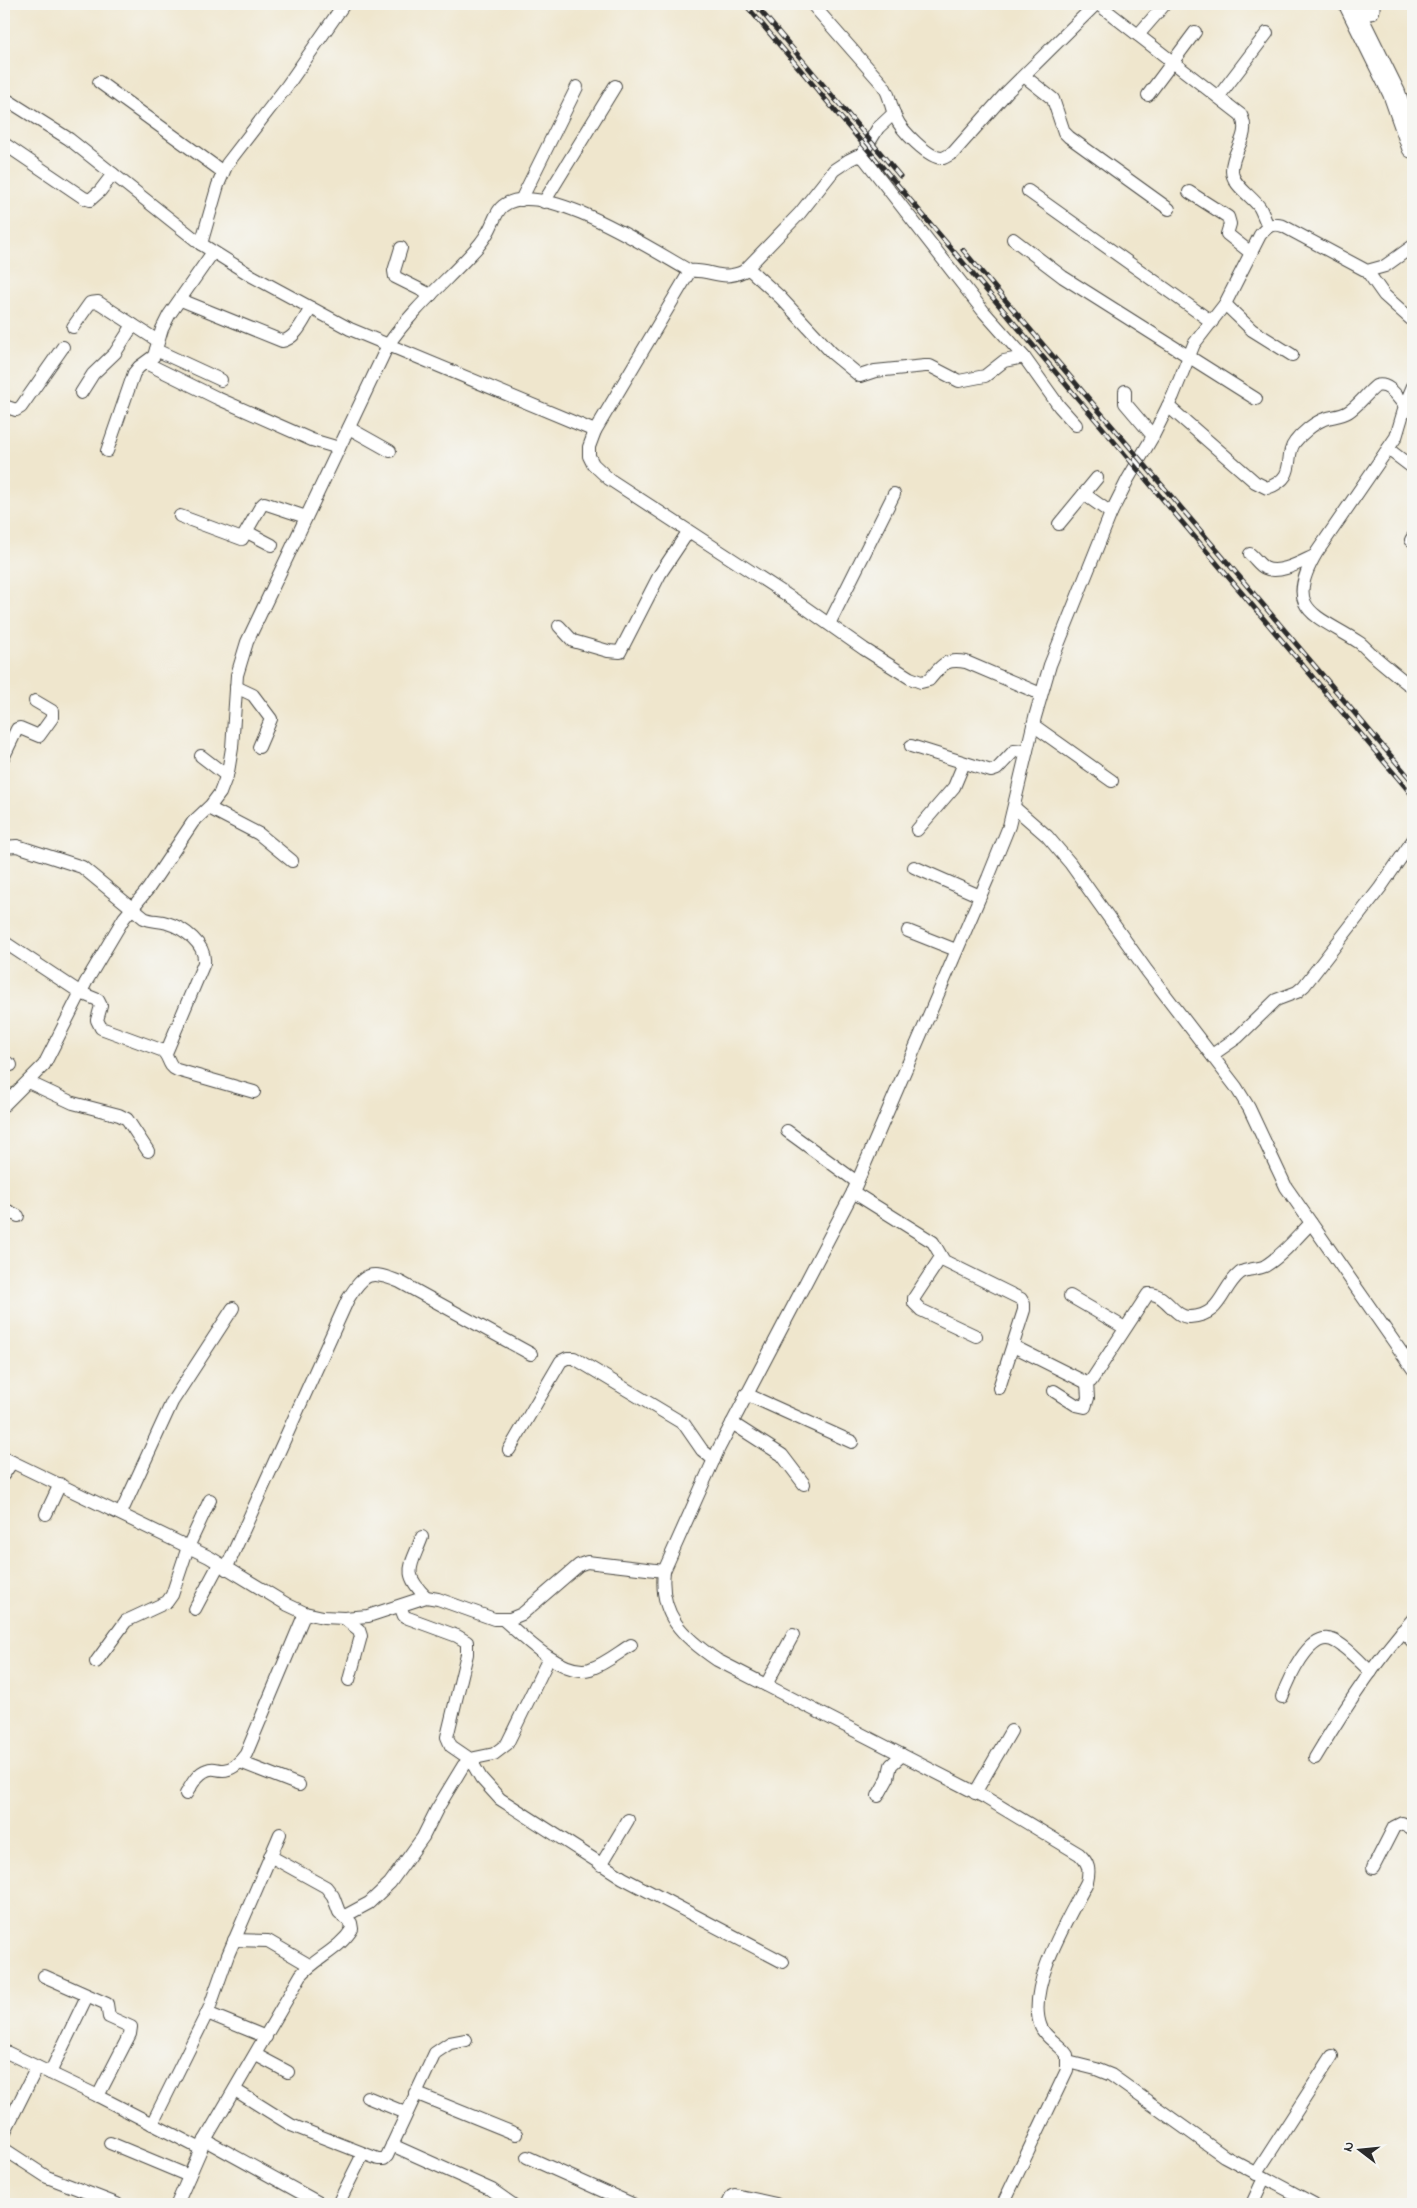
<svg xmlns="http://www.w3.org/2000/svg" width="1417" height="2208" font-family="'Indie Flower',sans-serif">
  <rect width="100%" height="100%" fill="#f6f6f2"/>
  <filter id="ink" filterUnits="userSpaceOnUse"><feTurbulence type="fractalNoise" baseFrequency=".02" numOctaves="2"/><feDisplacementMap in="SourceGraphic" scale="10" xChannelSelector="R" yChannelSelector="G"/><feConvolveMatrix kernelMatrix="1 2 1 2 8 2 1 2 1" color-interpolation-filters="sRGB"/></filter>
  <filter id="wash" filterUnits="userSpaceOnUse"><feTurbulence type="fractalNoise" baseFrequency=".0096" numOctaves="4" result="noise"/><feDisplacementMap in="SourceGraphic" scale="20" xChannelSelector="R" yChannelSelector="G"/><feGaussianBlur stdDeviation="1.12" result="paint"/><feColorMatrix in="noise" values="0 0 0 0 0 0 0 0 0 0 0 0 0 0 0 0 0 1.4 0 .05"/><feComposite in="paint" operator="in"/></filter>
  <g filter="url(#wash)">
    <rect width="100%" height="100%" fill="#efe6cd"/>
  </g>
  <g filter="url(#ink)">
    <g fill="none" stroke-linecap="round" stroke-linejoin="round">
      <g stroke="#484743" stroke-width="14">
        <g id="street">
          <path d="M812 4 883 85C892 98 889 105 896 118 901 130 929 159 943 158 946 157 950 154 953 153L1007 92 1096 4"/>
          <path d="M1098 4 1241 115C1252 136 1231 151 1232 171 1232 185 1253 197 1260 208 1263 214 1265 220 1268 226"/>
          <path d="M1138 35 1165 4"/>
          <path d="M1024 76 1053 99 1064 132 1069 137 1169 209"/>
          <path d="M99 82 223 172"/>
          <path d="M1148 95 1195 32"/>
          <path d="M1219 96 1267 33"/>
          <path d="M4 98 69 139 201 244 252 276 350 329 595 431"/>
          <path d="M6 145 84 198 90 200 100 191 113 174"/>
          <path d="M861 156 878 128 894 113"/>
          <path d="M1028 191 1212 322"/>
          <path d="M1189 192 1228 217 1230 224 1227 234 1251 253"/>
          <path d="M521 200 577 87"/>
          <path d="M544 202 615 86"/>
          <path d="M1013 239 1063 277 1256 399"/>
          <path d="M201 244 218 185 227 164 287 86 344 4"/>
          <path d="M401 248 394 271 395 277 431 295"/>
          <path d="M748 268 780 297 832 353 860 376 875 371 925 366H930L959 381 985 376 1004 361 1024 357"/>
          <path d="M1367 271 1384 295 1413 321"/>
          <path d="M181 300 282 341C296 339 304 319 311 308"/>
          <path d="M1225 304 1252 330 1292 355"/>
          <path d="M73 327 90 303 98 302 158 341"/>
          <path d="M156 350 221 380"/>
          <path d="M146 363 217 398 312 440 339 448"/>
          <path d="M1413 386 1407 400 1396 437 1317 552C1281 612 1318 615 1360 643 1365 647 1369 652 1374 656 1387 667 1400 678 1413 688"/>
          <path d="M1125 391V403L1153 436"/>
          <path d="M81 393 93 374 115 353 133 325"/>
          <path d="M4 406 16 410 21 407 63 347"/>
          <path d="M1168 406 1255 482 1267 488C1299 477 1283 457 1295 442 1301 434 1313 424 1322 420 1329 416 1340 417 1348 412 1358 406 1366 394 1376 386 1389 382 1397 397 1405 406"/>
          <path d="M349 428 390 451"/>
          <path d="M1388 449 1413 468"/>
          <path d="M107 451 134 373 139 367 154 356 162 329 169 315 213 252"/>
          <path d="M1084 494 1111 513"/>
          <path d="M180 516 242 539 261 506 264 503 306 517"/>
          <path d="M1059 524 1097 478"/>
          <path d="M247 532 272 545"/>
          <path d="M1411 540 1413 537"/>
          <path d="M1250 554C1255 558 1259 565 1265 568 1279 575 1301 562 1314 556"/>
          <path d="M829 624 894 494"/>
          <path d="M559 626 573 641 608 651 620 652 660 574 688 532"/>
          <path d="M236 687 253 695 271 719 259 747"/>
          <path d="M1041 694 966 662C945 658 942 665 929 680L921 682 910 678 864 649 793 599 609 479 593 464 589 456V447L595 431 690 271C711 269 722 282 744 271L800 213 834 170 849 160 857 156 864 158 984 312 1024 357 1059 406 1076 425"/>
          <path d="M1033 725 1112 781"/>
          <path d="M911 746 991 771 997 769 1014 751 1027 750"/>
          <path d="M4 756 17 729 20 728 39 736 52 718V711L35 701"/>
          <path d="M201 756 227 776"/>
          <path d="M209 808 259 834 292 861"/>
          <path d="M1015 808 1047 836 1070 863 1147 971 1236 1087 1249 1108 1286 1187 1413 1369"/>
          <path d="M917 830 954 787 964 763"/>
          <path d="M4 847 17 846 82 867 144 918C152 922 159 920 167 923 184 928 206 944 204 963L166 1053"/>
          <path d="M914 867 980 896"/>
          <path d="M908 931 956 950"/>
          <path d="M4 942 81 993 98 1000 101 1006 97 1020 101 1028 161 1050C170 1055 167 1066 177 1070L254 1092"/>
          <path d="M1212 1055 1238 1037 1276 1000 1297 992 1304 986 1380 888 1413 840"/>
          <path d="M4 1061 11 1065"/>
          <path d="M28 1082 73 1103 119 1115 127 1119 148 1151"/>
          <path d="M4 1105 44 1065 86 982 124 918 148 889 193 822 211 805 220 793 228 772 232 748 237 675 247 642 388 345C411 311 442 285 470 255 477 248 483 241 488 232 493 224 496 211 503 206 541 176 655 252 690 271"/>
          <path d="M787 1131 857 1182"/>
          <path d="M853 1192 933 1242 944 1261 1021 1299 1024 1304V1310L999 1388"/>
          <path d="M4 1209 18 1216"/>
          <path d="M941 1257 914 1298V1303L921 1310 976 1336"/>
          <path d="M1070 1296 1125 1328"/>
          <path d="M1013 1346 1087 1383 1091 1381 1148 1294C1166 1292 1173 1318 1190 1317 1222 1316 1221 1288 1240 1273 1247 1268 1257 1270 1265 1266 1282 1256 1297 1237 1311 1223"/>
          <path d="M1054 1391 1076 1405 1085 1407 1088 1398 1087 1383"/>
          <path d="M746 1394 852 1442"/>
          <path d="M732 1423 782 1455 804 1484"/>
          <path d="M509 1450 561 1361 567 1358H574L684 1424 702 1450 714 1460"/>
          <path d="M4 1458 209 1557 288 1605 305 1613 323 1617 344 1618 368 1616 426 1597 438 1599 494 1619H510L522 1614 579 1565 587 1562 664 1571"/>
          <path d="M4 1474 12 1462"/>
          <path d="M121 1513 172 1402 233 1308"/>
          <path d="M46 1514 60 1484"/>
          <path d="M422 1537C411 1567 401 1572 426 1597"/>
          <path d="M226 1569 348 1299C365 1272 370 1270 400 1282L531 1354"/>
          <path d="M400 1606 404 1616 408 1618 457 1636 467 1642V1654L447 1737 451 1746 470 1759 481 1778 500 1799 623 1878 783 1962"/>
          <path d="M195 1609 219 1564"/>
          <path d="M344 1618 359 1630 361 1636 349 1680"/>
          <path d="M504 1620C523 1637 563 1677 590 1669 605 1664 618 1653 631 1645"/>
          <path d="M1402 1631 1413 1642"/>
          <path d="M96 1662 126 1621 167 1602 172 1595 188 1547 210 1500"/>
          <path d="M766 1685 793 1635"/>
          <path d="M1282 1697C1288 1681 1309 1631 1332 1640 1344 1644 1361 1663 1371 1672"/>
          <path d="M1315 1758C1344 1709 1375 1661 1413 1619"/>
          <path d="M240 1762 299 1785"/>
          <path d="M975 1793 1011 1731"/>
          <path d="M186 1794C191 1786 197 1773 207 1770 213 1767 217 1770 223 1770 233 1770 241 1761 246 1754L305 1613"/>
          <path d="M878 1796 888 1778 891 1765 902 1755"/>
          <path d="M601 1865 628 1820"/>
          <path d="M1373 1868 1394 1827 1402 1823 1413 1829"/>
          <path d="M343 1917 369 1903 390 1883 423 1837 437 1809 463 1766 470 1759 494 1754 507 1744 549 1658"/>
          <path d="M234 1940 268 1941 309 1965"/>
          <path d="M44 1976 107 2004 109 2017 131 2027 130 2034 98 2096"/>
          <path d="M207 2013 266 2037"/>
          <path d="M4 2051 98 2096 201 2149"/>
          <path d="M256 2055 288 2072"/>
          <path d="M1068 2062 1096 2069 1111 2075 1224 2156 1314 2204"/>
          <path d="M50 2073 87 1996"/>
          <path d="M235 2090 291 2125 378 2159H384L387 2156 435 2053 450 2043 466 2040"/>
          <path d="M415 2093 516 2134"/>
          <path d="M367 2097 406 2113"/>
          <path d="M152 2124 209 2009 228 1955 280 1834"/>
          <path d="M4 2133 37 2067"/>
          <path d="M205 2140 321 2204"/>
          <path d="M110 2143 189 2176"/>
          <path d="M392 2145 492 2190 512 2204"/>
          <path d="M4 2149 47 2177 117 2204"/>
          <path d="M527 2157 632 2204"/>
          <path d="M1256 2174 1332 2056"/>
          <path d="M177 2204 205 2140 301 1975C316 1958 340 1949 352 1929L351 1923 339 1912 333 1896 326 1887 270 1856"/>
          <path d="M338 2204 363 2154"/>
          <path d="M728 2204 732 2196 735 2195 776 2204"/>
          <path d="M1003 2204 1067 2070V2055C1060 2044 1046 2039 1041 2027 1025 1987 1069 1918 1087 1882 1090 1870 1089 1863 1079 1854L986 1798 717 1660C683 1637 659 1615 664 1571L719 1448 853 1192 988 878 1009 826 1035 717 1050 665 1111 513 1128 479 1153 436 1173 396 1194 344 1225 304 1260 235C1267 227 1271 222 1283 226L1367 271 1385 266 1413 246"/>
          <path d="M1252 2204 1264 2178"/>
        </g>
      </g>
      <g stroke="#484743" stroke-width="21">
        <path id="primary" d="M1370 4V10"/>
      </g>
      <g stroke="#484743" stroke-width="24">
        <path id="highway" d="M1350 4 1394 93 1413 147"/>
      </g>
      <use href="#street" stroke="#fff" stroke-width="12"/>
      <use href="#primary" stroke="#fff" stroke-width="19"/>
      <use href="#highway" stroke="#fff" stroke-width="22"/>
      <g stroke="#2b2b2b" stroke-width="5">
        <g id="rail">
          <path d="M745 4 1413 796"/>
          <path d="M755 4 900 176"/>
          <path d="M963 250 1413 782"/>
        </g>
      </g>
      <use href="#rail" stroke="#f6f6f2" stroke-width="3" stroke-dasharray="9" stroke-linecap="butt"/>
    </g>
  </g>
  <rect width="1417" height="2208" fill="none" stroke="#f6f6f2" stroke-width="20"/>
  <g transform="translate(1360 2150) rotate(286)" stroke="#f6f6f2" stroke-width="4" paint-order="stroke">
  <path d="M0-4L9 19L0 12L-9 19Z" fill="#2b2b2b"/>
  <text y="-8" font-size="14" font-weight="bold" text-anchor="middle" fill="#2b2b2b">N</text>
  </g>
</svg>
